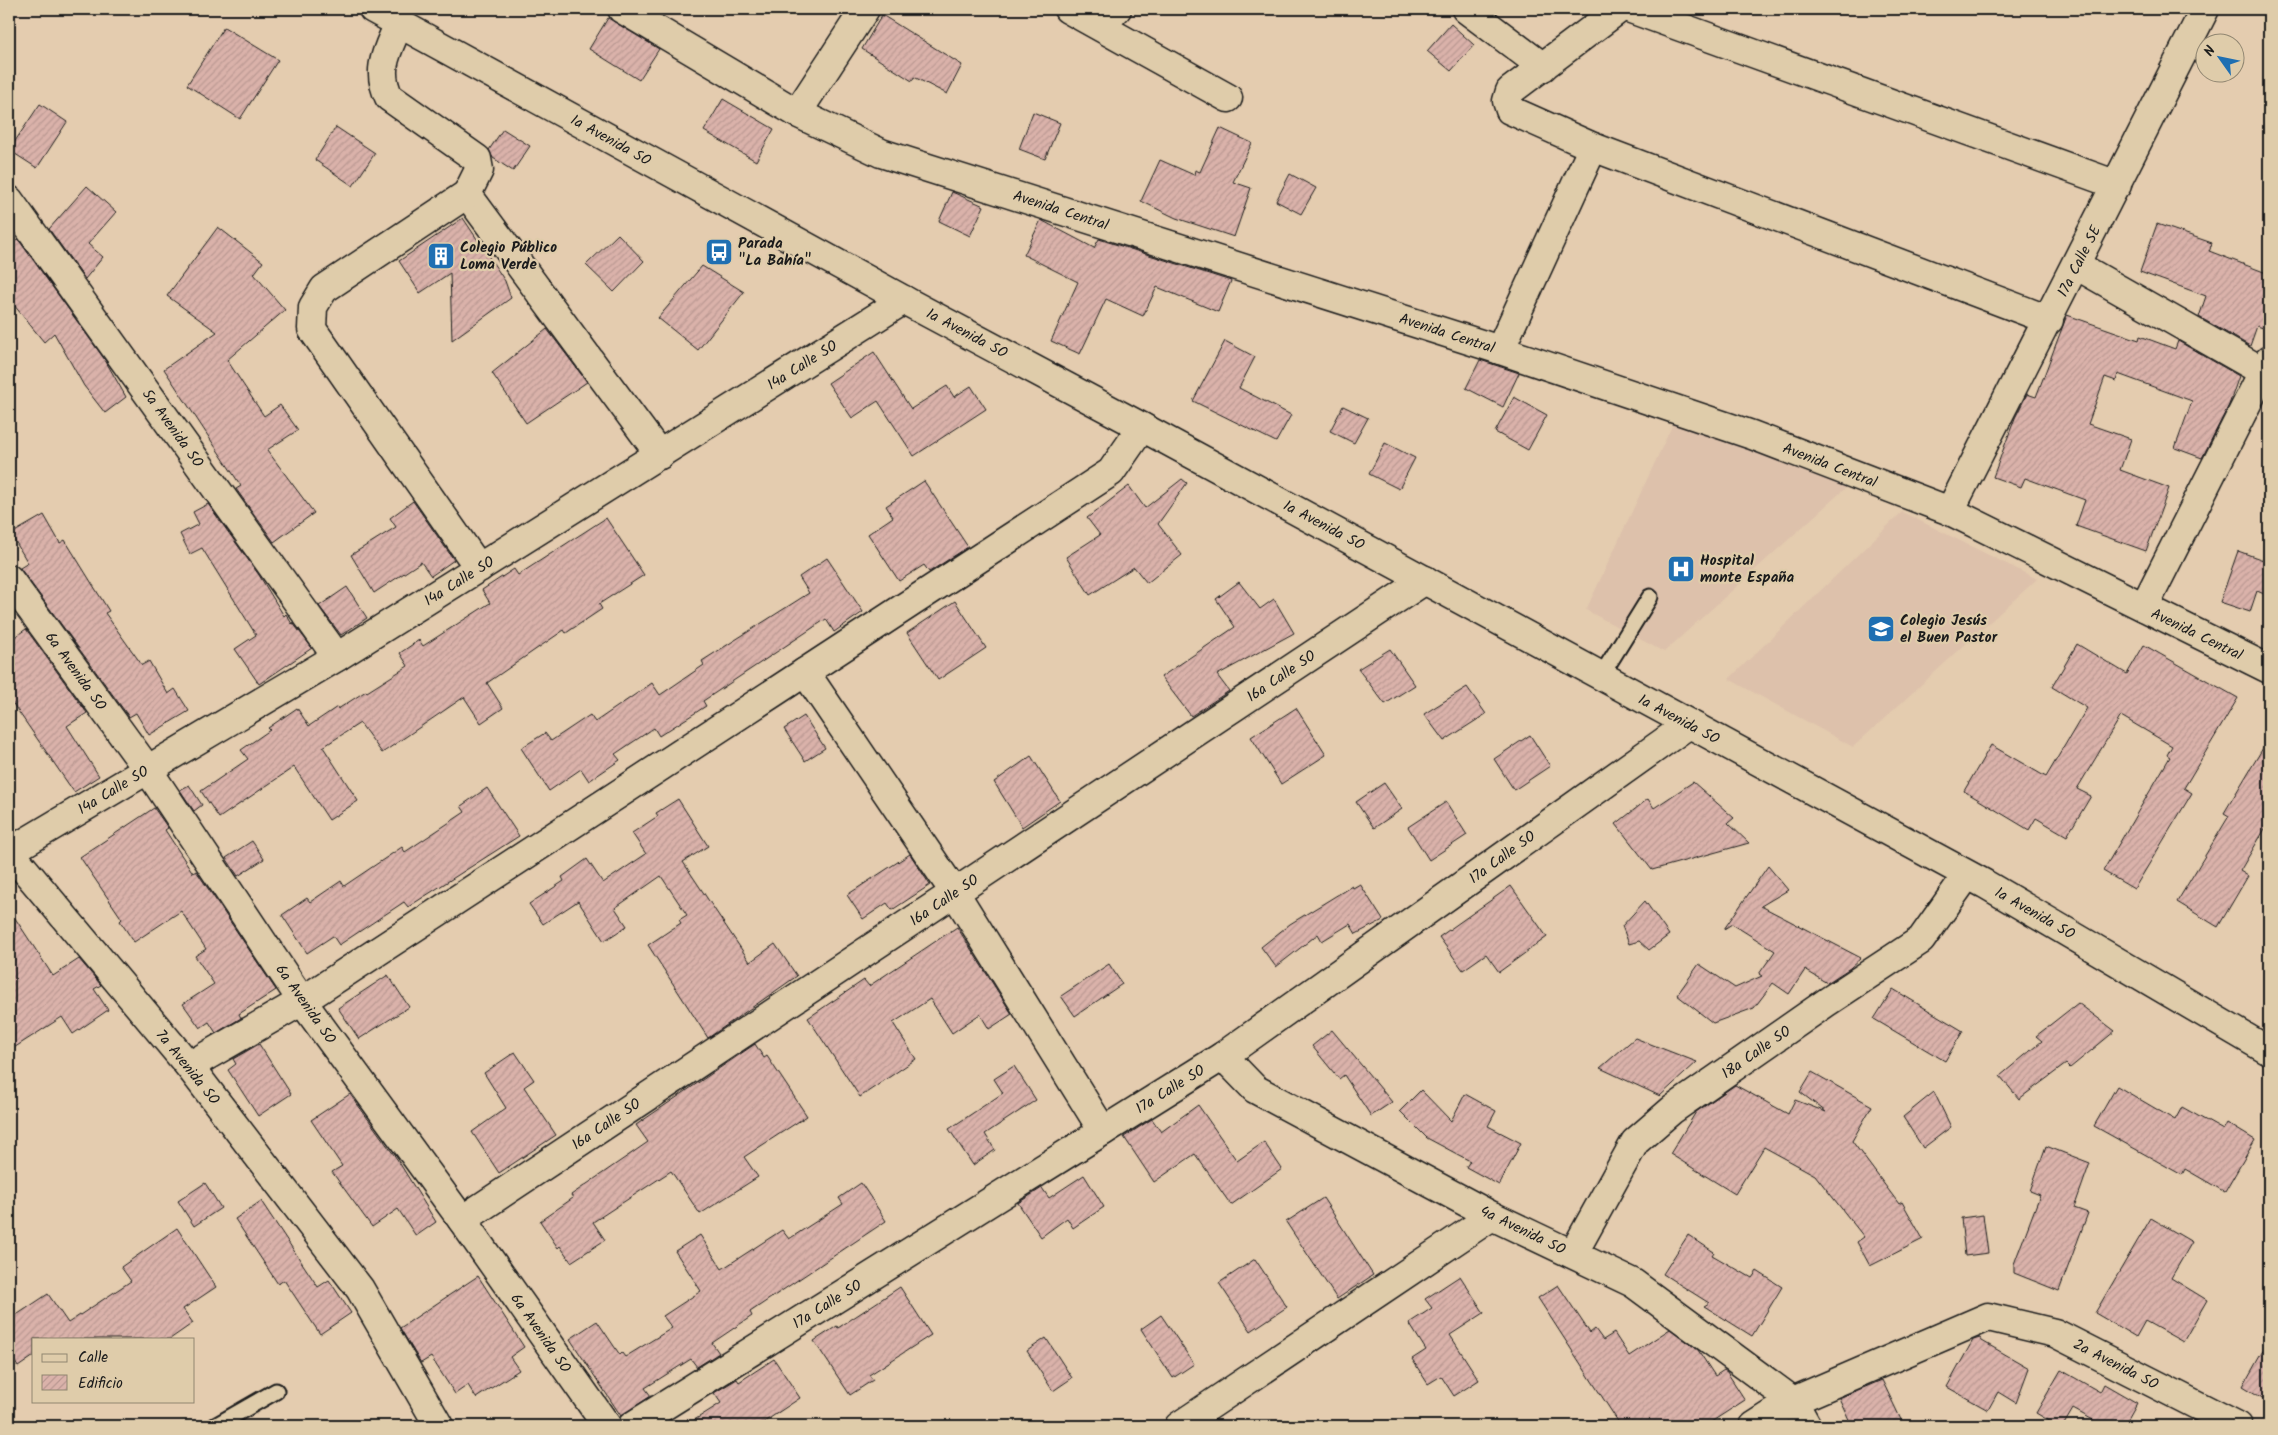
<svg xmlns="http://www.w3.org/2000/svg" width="2278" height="1435" font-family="Kalam,sans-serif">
  <defs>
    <pattern id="building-hatch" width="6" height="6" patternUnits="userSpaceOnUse" patternTransform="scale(1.25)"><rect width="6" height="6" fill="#dab2aa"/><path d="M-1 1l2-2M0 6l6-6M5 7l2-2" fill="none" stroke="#ba9892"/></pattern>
  </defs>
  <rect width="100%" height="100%" fill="#e4ccaf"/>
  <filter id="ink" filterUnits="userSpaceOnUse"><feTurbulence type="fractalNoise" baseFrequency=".02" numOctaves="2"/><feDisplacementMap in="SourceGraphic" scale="10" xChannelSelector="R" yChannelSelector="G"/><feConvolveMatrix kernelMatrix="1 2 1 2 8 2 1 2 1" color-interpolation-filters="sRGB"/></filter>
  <g filter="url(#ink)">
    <g fill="#ddc1ab">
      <path d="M1677 415 1850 484 1664 652 1586 610Z"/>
      <path d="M1902 512 2037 579 1853 747 1729 679Z"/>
    </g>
    <g fill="url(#building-hatch)" stroke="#1c1c1c">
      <path d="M882 15 962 65 947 94 914 77 912 81 862 49Z"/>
      <path d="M608 18 659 49 639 80 589 49Z"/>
      <path d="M1451 24 1474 45 1451 71 1427 51Z"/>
      <path d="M224 27 278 60 240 119 187 85Z"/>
      <path d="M723 99 774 129 756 161 704 131Z"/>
      <path d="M40 104 67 122 37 168 9 150Z"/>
      <path d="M1033 112 1060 123 1045 159 1019 149Z"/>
      <path d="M336 127 375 153 353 186 315 160Z"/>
      <path d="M1220 128 1252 143 1233 182 1251 188 1234 237 1176 218 1141 201 1160 160 1194 175 1195 170 1200 172Z"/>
      <path d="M503 129 530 146 513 171 493 158 489 150Z"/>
      <path d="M1290 174 1316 188 1301 214 1276 201Z"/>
      <path d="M87 186 116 212 88 244 103 257 85 279 49 229Z"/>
      <path d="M952 192 984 206 970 236 939 221Z"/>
      <path d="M463 218 505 281 511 298 452 340 450 273 420 293 399 261Z"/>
      <path d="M1041 220 1094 248 1099 239 1231 281 1218 312 1157 287 1143 316 1106 299 1080 354 1051 341 1078 282 1024 255Z"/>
      <path d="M2157 224 2212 243 2209 251 2269 274V330L2257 326 2250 346 2199 317 2206 296 2140 272Z"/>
      <path d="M218 227 263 262 254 274 285 310 227 360 264 416 280 405 298 430 267 450 314 513 274 542 236 489 241 486 164 369 217 332 167 296Z"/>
      <path d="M618 234 644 261 614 292 586 265Z"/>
      <path d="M18 239 105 360 126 397 105 413 84 386 54 333 44 342 9 299V247Z"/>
      <path d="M702 266 744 292 698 350 658 318Z"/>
      <path d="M2067 315 2139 340 2140 336 2175 349 2178 341 2239 376 2229 405 2202 458 2175 448 2192 401 2118 374 2116 381 2105 377 2088 424 2131 439 2120 470 2169 488 2146 551 2076 526 2085 500 2025 478 2021 487 1993 477 2015 418 2027 394 2036 397Z"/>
      <path d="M547 329 587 382 526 423 492 373Z"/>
      <path d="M1225 341 1255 357 1239 388 1291 415 1276 442 1193 401Z"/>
      <path d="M874 352 911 409 947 386 954 397 971 386 986 409 914 456 878 401 852 418 828 383Z"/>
      <path d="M1480 360 1519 373 1503 407 1466 388Z"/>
      <path d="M1514 397 1547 415 1528 450 1495 432Z"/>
      <path d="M1343 406 1368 418 1354 443 1330 431Z"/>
      <path d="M1385 443 1415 458 1399 489 1369 474Z"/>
      <path d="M1182 479 1187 483 1158 524 1182 555 1147 583 1134 567 1090 595 1066 557 1100 535 1087 518 1129 486 1145 508Z"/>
      <path d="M924 481 968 547 929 572 924 565 899 581 868 534 893 517 886 506Z"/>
      <path d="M413 501 454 560 431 576 421 562 374 593 351 555 396 527 390 518Z"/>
      <path d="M208 504 259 575 284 616 286 614 292 624 293 623 312 648 259 684 235 649 256 635 202 548 190 554 180 534 199 524 193 512Z"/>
      <path d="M44 515 60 543 65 540 109 611 105 613 142 665 149 661 168 694 175 689 189 711 149 735 136 713 129 717 20 568 28 563 11 534Z"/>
      <path d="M606 518 644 575 599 604 602 609 566 633 564 630 487 683 503 708 481 723 464 697 382 753 360 723 323 747 358 801 329 820 294 767 219 818 201 791 248 759 241 750 270 730 268 728 297 708 309 726 337 707 338 709 366 691 367 692 408 666 400 653 419 640 423 646 490 603 482 590 514 569 518 575Z"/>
      <path d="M2238 551 2269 562V596L2257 591 2250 612 2220 602Z"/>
      <path d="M827 558 863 612 834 632 826 619 703 701 706 706 659 736 654 728 615 754 620 760 589 781 581 769 549 791 521 748 545 733 551 741 590 715 595 722 652 683 660 695 704 665 702 661 809 593 799 577Z"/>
      <path d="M1239 582 1260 609 1274 599 1294 633 1217 675 1229 691 1191 716 1161 677 1235 627 1216 599Z"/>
      <path d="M347 587 367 618 341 635 319 606Z"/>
      <path d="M955 601 986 648 938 680 907 633Z"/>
      <path d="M26 629 87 713 67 726 99 776 74 792 9 698V641Z"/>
      <path d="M2077 644 2127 674 2144 645 2238 698 2184 788 2192 793 2134 889 2103 871 2170 757 2167 755 2172 746 2121 716 2077 789 2091 796 2067 836 2036 818 2029 830 1964 791 1991 745 2046 777 2087 708 2052 687Z"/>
      <path d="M1390 649 1415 685 1385 704 1358 669Z"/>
      <path d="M1467 687 1486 714 1444 741 1424 714Z"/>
      <path d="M1296 708 1326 755 1281 784 1251 737Z"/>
      <path d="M804 716 825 748 805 761 784 729Z"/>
      <path d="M1530 735 1550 766 1514 790 1494 759Z"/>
      <path d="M2269 738V822L2240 871 2248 876 2218 927 2177 902 2229 816 2224 813Z"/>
      <path d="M1031 756 1060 801 1022 827 994 782Z"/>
      <path d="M1693 782 1734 818 1728 823 1749 843 1652 870 1616 824 1648 799 1654 808Z"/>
      <path d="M1384 783 1402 809 1374 828 1356 802Z"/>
      <path d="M189 785 202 805 194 811 180 790Z"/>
      <path d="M487 788 519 836 408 907 404 902 339 945 333 936 307 953 282 915 307 898 310 902 341 881 344 886 402 847 405 852 465 812 461 806Z"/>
      <path d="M678 799 708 846 683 862 709 901 750 962 775 944 797 976 708 1038 648 945 681 923 679 920 687 915 661 876 615 908 627 926 604 941 578 901 543 924 529 904 564 881 562 877 587 859 603 883 646 854 632 833 658 816 656 813Z"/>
      <path d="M1446 802 1467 835 1429 860 1408 827Z"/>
      <path d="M154 808 168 828 165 830 193 873 196 871 199 875 276 990 239 1014 241 1018 216 1033 209 1022 200 1028 183 1004 214 984 195 956 206 949 181 911 134 942 120 921 122 919 80 857Z"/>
      <path d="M252 841 264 859 238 876 226 858Z"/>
      <path d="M910 854 930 885 892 910 887 903 863 919 847 895Z"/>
      <path d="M1768 866 1788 890 1761 906 1861 958 1850 968 1827 983 1805 970 1789 994 1773 983 1754 1008 1713 1023 1677 995 1699 964 1735 988 1762 976 1759 974 1775 951 1732 924 1724 929Z"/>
      <path d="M1360 884 1383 920 1356 934 1350 924 1322 941 1318 934 1276 967 1261 947 1290 924 1352 886 1353 888Z"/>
      <path d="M1511 886 1547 937 1499 972 1486 954 1463 970 1439 937Z"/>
      <path d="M1645 901 1669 935 1649 950 1639 941 1629 944 1622 926Z"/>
      <path d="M9 909 53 976 79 959 101 985 94 989 108 1010 73 1034 62 1017 9 1051Z"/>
      <path d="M957 927 1012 1014 989 1029 980 1014 952 1033 930 999 893 1023 916 1059 860 1097 808 1018 864 980 869 986Z"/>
      <path d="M1109 964 1122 984 1075 1016 1061 996Z"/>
      <path d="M388 975 409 1007 359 1039 338 1008Z"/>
      <path d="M1893 989 1963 1031 1945 1061 1874 1019Z"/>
      <path d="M2078 1003 2115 1031 2070 1068 2066 1064 2019 1099 2000 1076 2042 1041 2036 1036Z"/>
      <path d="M1332 1030 1392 1102 1371 1116 1344 1075 1339 1079 1312 1046Z"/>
      <path d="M1635 1038 1697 1062 1660 1096 1600 1068Z"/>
      <path d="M259 1044 291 1094 258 1116 228 1070 236 1064 233 1059Z"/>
      <path d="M755 1044 764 1058 767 1056 807 1116 744 1157 758 1177 700 1214 671 1171 593 1222 605 1240 571 1262 560 1246 558 1248 540 1221 573 1198 571 1195 648 1142 636 1125Z"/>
      <path d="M515 1052 534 1080 524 1087 556 1135 499 1173 472 1132 506 1108 484 1073Z"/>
      <path d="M1014 1066 1036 1100 985 1134 995 1150 973 1165 949 1129 1003 1093 994 1079Z"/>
      <path d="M1812 1072 1872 1106 1852 1141 1899 1204 1902 1202 1923 1239 1870 1266 1857 1242 1864 1237 1815 1175 1764 1147 1735 1194 1670 1154 1696 1112 1735 1085 1788 1114 1795 1100 1826 1112 1800 1092Z"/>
      <path d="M2117 1086 2175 1120 2182 1107 2223 1130 2227 1123 2255 1140 2225 1192 2185 1169 2182 1175 2094 1126Z"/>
      <path d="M1421 1090 1451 1121 1465 1094 1496 1111 1488 1126 1521 1143 1499 1185 1466 1167 1470 1161 1427 1138 1400 1111Z"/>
      <path d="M1934 1092 1951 1127 1923 1148 1903 1117Z"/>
      <path d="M350 1094 397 1159 436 1222 416 1236 398 1209 372 1227 332 1172 342 1166 311 1120Z"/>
      <path d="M1198 1105 1237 1161 1264 1142 1282 1169 1231 1205 1195 1154 1154 1182 1124 1137 1152 1119 1161 1132Z"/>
      <path d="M2046 1146 2090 1163 2074 1208 2088 1213 2059 1291 2014 1273V1264L2040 1195 2030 1191Z"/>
      <path d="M1084 1175 1104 1207 1073 1228 1067 1218 1041 1237 1018 1203 1042 1188 1049 1198Z"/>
      <path d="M205 1183 221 1208 194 1226 178 1201Z"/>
      <path d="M861 1183 886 1221 750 1312 752 1316 712 1343 719 1353 697 1367 691 1359 645 1388 651 1396 621 1416 570 1339 597 1321 620 1355 622 1353 625 1357 672 1328 663 1316 701 1291 675 1251 700 1235 722 1269 782 1230 789 1239 843 1204 839 1198Z"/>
      <path d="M1323 1198 1373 1275 1337 1299 1286 1222Z"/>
      <path d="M261 1201 318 1287 329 1280 351 1313 320 1334 284 1280 278 1284 235 1219Z"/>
      <path d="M1983 1215 1988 1253 1965 1256 1961 1218Z"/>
      <path d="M2151 1218 2192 1242 2171 1278 2207 1300 2183 1342 2145 1321 2136 1337 2095 1313Z"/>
      <path d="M177 1228 216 1287 183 1309 193 1323 170 1339H34V1356L18 1367 9 1352V1320L48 1294 68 1323 131 1281 121 1267Z"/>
      <path d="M1688 1235 1714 1252 1712 1255 1752 1278 1757 1271 1782 1287 1752 1336 1704 1306 1709 1303 1663 1274Z"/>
      <path d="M1255 1259 1287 1307 1251 1331 1219 1283Z"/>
      <path d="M478 1276 524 1347 510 1357 519 1370 476 1398 468 1385 455 1394 431 1357 421 1363 400 1328Z"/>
      <path d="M1460 1276 1484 1313 1450 1335 1479 1380 1454 1396 1441 1376 1428 1384 1412 1359 1426 1350 1409 1323 1432 1308 1425 1299Z"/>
      <path d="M1558 1285 1590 1333 1595 1329 1603 1340 1614 1333 1629 1356 1670 1329 1698 1350 1715 1376 1724 1370 1727 1372 1745 1400 1705 1426H1621L1538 1298Z"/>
      <path d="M900 1287 931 1335 869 1375 873 1380 850 1395 814 1341 837 1326 838 1328Z"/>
      <path d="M1161 1315 1194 1364 1173 1378 1141 1329Z"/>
      <path d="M1046 1338 1072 1378 1053 1391 1027 1351Z"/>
      <path d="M1980 1338 1982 1341 2029 1368 2016 1403 1998 1392 1988 1410 1947 1387 1973 1340Z"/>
      <path d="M2269 1340V1402L2243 1386Z"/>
      <path d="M774 1359 800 1398 758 1426H685L721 1403 714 1393 737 1379 739 1382Z"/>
      <path d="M2061 1370 2100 1392 2104 1384 2137 1403 2124 1426H2104L2073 1409 2063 1426H2058L2036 1413Z"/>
      <path d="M1882 1380 1904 1426H1852L1839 1398Z"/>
    </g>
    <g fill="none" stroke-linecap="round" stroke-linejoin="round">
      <g stroke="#1c1c1c" stroke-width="19">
        <g id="service">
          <path d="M1601 676 1650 597"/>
          <path d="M215 1426 276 1391"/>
        </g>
      </g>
      <g stroke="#1c1c1c" stroke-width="31">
        <g id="minor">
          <path d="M622 9 797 113 881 153 1500 350 1752 435 1950 511 2269 669"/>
          <path d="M1068 9 1228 98"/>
          <path d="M1466 9 1543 67"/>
          <path d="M1631 9 2117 185"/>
          <path d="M399 23C388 50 375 69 389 97L477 159 479 170 467 194 660 455"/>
          <path d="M1101 26 1117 9"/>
          <path d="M797 113 865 9"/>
          <path d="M1593 147 1510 110 1507 101 1510 91 1619 9"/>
          <path d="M467 194 324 289 313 307 312 329 479 568"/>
          <path d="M9 200 337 657"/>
          <path d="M2076 265 2269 375"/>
          <path d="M1500 350 1593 147 2049 320"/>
          <path d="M1950 511 2205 9"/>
          <path d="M9 579 148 770 302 1001 462 1220 607 1426"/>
          <path d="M2144 607 2269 360"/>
          <path d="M805 672 955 893 1103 1131"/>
          <path d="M9 851 189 1066 360 1289 439 1426"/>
          <path d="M9 852 337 657 904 300"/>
          <path d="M1223 1056 1255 1089 1492 1216 1633 1283 1793 1401 1807 1426"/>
          <path d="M189 1066 302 1001 1111 472 1142 427"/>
          <path d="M462 1220 1425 580"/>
          <path d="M1573 1254 1635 1142 1672 1110 1827 1002 1921 940 1967 875"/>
          <path d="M632 1426 1223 1056 1689 724"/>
          <path d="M1179 1426 1492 1216"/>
          <path d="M1754 1426 1793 1401 1988 1317 2055 1333 2238 1426"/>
        </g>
      </g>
      <g stroke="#1c1c1c" stroke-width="31">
        <path id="trunk" d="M373 9 904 300 1142 427 1985 884 2269 1051"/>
      </g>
      <use href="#service" stroke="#dfccaa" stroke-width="15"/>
      <use href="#minor" stroke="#dfccaa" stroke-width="28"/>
      <use href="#trunk" stroke="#dfccaa" stroke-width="28"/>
    </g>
  </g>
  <defs>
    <g id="bus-square" transform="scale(1.4375)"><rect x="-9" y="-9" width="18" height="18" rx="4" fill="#1f6fb2" stroke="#dfccaa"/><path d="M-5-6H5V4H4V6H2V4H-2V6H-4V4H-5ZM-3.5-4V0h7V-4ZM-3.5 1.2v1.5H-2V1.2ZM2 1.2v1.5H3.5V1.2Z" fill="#fff"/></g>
    <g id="building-square" transform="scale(1.4375)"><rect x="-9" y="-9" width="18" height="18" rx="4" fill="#1f6fb2" stroke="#dfccaa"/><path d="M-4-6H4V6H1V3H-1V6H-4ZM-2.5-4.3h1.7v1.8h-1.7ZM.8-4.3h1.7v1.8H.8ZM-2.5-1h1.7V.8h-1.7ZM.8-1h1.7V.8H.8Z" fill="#fff"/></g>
    <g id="hospital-square" transform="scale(1.4375)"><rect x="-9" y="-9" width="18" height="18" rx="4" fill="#1f6fb2" stroke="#dfccaa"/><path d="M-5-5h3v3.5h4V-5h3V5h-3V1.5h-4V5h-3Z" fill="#fff"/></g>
    <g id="university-square" transform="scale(1.4375)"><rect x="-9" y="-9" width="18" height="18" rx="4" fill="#1f6fb2" stroke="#dfccaa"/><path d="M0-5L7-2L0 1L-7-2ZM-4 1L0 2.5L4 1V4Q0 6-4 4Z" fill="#fff"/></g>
  </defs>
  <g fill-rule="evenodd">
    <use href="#bus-square" x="719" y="252"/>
    <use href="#building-square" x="441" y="256"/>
    <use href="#hospital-square" x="1681" y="569"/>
    <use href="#university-square" x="1881" y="629"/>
  </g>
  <g text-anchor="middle" stroke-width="4.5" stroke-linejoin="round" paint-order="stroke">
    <g font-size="15" fill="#1c1c1c" stroke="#dfccaa">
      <text transform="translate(611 140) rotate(29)" y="5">1a Avenida SO</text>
      <text transform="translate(1061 210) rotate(18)" y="5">Avenida Central</text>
      <text transform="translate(2079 261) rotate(-63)" y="5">17a Calle SE</text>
      <text transform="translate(967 333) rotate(28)" y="5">1a Avenida SO</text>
      <text transform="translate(1447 333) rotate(18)" y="5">Avenida Central</text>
      <text transform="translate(802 365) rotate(-32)" y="5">14a Calle SO</text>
      <text transform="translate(173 428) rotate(54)" y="5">5a Avenida SO</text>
      <text transform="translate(1830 465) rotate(21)" y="5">Avenida Central</text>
      <text transform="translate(1324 525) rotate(28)" y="5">1a Avenida SO</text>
      <text transform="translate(459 581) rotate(-32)" y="5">14a Calle SO</text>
      <text transform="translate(2197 634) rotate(26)" y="5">Avenida Central</text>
      <text transform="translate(76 671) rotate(54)" y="5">6a Avenida SO</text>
      <text transform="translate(1281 676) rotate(-34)" y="5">16a Calle SO</text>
      <text transform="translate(1679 719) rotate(28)" y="5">1a Avenida SO</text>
      <text transform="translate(113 790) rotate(-31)" y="5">14a Calle SO</text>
      <text transform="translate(1502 857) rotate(-36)" y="5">17a Calle SO</text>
      <text transform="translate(944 900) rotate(-34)" y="5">16a Calle SO</text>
      <text transform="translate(2035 913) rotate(30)" y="5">1a Avenida SO</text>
      <text transform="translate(306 1004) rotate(55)" y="5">6a Avenida SO</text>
      <text transform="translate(1756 1052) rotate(-35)" y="5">18a Calle SO</text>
      <text transform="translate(188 1067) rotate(51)" y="5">7a Avenida SO</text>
      <text transform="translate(1170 1089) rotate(-32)" y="5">17a Calle SO</text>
      <text transform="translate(606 1124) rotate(-34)" y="5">16a Calle SO</text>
      <text transform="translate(1523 1230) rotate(26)" y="5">4a Avenida SO</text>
      <text transform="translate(827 1304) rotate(-32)" y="5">17a Calle SO</text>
      <text transform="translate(541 1333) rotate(55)" y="5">6a Avenida SO</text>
      <text transform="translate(2116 1364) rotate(27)" y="5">2a Avenida SO</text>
    </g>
    <g font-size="15" font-weight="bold" fill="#1c1c1c" stroke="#dfccaa" text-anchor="start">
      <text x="738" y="248">Parada<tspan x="738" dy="17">"La Bahía"</tspan></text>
      <text x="460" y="252">Colegio Público<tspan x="460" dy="17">Loma Verde</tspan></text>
      <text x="1700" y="565">Hospital<tspan x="1700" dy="17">monte España</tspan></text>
      <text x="1900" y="625">Colegio Jesús<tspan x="1900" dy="17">el Buen Pastor</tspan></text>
    </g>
  </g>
  <rect width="2278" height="1435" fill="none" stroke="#dfccaa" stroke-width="30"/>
  <rect x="15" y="15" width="2248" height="1405" fill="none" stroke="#1c1c1c" stroke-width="2" filter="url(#ink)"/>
  <rect x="32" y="1338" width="162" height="65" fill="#dfccaa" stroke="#918671"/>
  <rect x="42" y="1354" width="25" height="8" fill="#dfccaa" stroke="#918671"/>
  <text x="78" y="1362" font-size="15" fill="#1c1c1c">Calle</text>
  <rect x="42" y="1375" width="25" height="15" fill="url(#building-hatch)" stroke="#918671"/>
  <text x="78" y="1388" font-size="15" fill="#1c1c1c">Edificio</text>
  <g transform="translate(2220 58) rotate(303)"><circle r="24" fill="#dfccaa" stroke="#918671"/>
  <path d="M0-4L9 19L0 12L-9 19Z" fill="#1f6fb2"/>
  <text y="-8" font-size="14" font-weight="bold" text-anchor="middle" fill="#1c1c1c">N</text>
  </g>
</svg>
